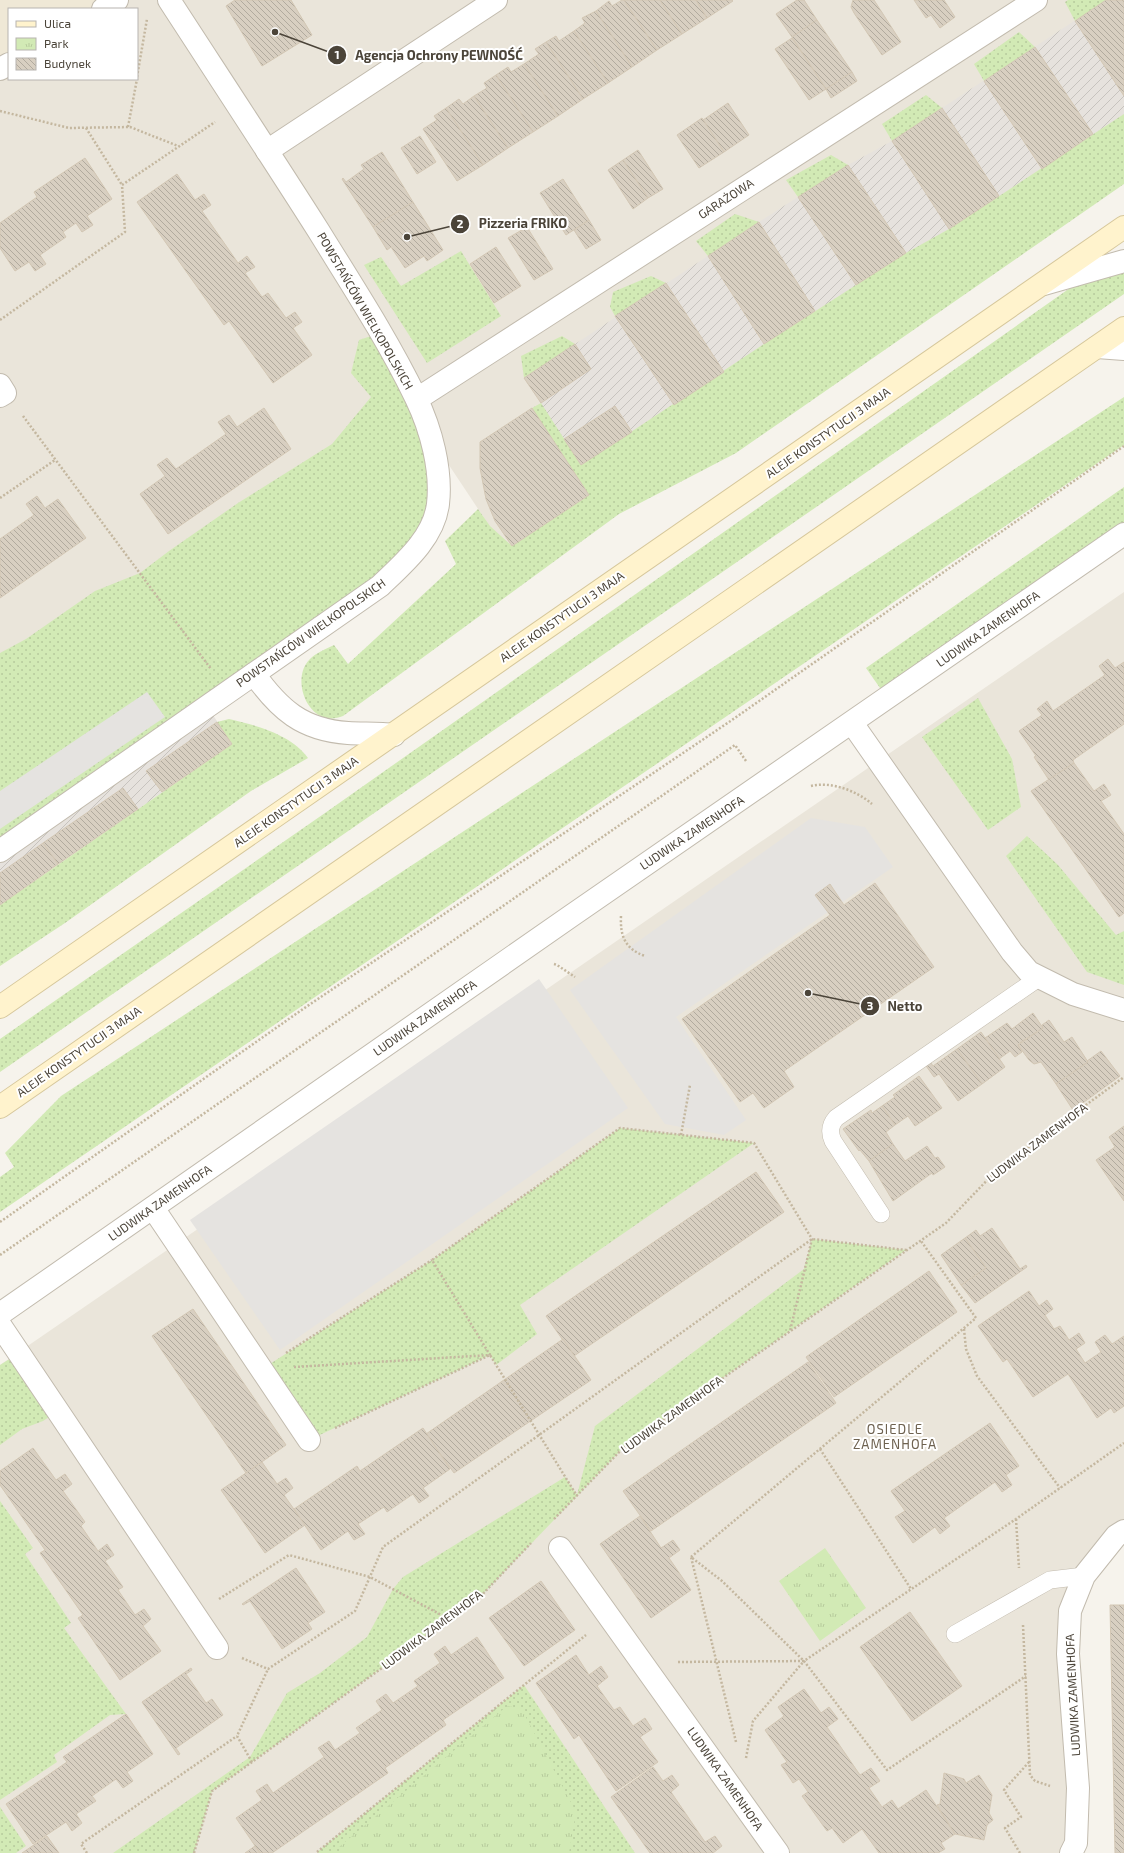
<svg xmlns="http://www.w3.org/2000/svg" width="1124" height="1853" font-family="'Exo 2',sans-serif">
  <defs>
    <pattern id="industrial-furrows" width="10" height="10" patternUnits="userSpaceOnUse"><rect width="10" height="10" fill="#e6e2dd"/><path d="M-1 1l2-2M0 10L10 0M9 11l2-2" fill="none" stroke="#c7c3be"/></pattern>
    <pattern id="grass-dots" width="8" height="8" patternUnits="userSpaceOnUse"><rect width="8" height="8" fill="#d2eab5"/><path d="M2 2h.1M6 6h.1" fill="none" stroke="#b6ca9c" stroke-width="1.8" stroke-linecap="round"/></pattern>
    <pattern id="park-tufts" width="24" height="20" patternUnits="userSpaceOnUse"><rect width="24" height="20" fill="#d2eab5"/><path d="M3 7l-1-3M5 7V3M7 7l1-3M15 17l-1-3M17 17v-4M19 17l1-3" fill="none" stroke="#b6ca9c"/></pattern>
    <pattern id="building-back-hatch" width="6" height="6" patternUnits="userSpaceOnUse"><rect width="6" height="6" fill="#d8cfc1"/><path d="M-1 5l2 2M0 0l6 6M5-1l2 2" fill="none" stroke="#b1aa9e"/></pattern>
  </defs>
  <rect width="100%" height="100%" fill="#f6f3ec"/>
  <g fill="#eae5da" fill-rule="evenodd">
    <path d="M0 0H1124V157L516 566 429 435 0 676ZM9 9H137V79H9Z"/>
    <path d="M1124 592V1531L1070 1611 1076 1843 1062 1853H0V1365Z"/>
  </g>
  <g fill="url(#industrial-furrows)">
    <path d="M1106 0H1124V114L949 229 906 253 764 344 581 465 524 378 759 222 848 165 892 141Z"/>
    <path d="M207 706 232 744 0 905V851Z"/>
  </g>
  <path fill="#efe8d6" d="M0 0H117L103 9H9V64L0 69Z"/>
  <g fill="url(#grass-dots)">
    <path d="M1068 0H1106L1075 21 1065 2Z"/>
    <path d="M1019 32 1035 47 984 81 974 64Z"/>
    <path d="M926 95 942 108 892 141 882 124Z"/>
    <path d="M1124 114V184L736 453 619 514 343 716C309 730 289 679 310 659 316 653 326 649 334 645L348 664 456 564 445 541 478 509 490 526 512 546 589 495 532 408 541 403 581 465 764 344 906 253 949 229Z"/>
    <path d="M831 155 848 165 798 197 786 180Z"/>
    <path d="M735 214 759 222 708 256 696 241Z"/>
    <path d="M1124 250V294L0 1072V1039L325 813Z"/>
    <path d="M461 251 501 316 427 363 364 265 381 257 401 286Z"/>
    <path d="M651 276 666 283 615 316 610 307 613 292Z"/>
    <path d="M380 333 417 399 438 505 408 559 0 851V653L26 639 95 591 140 573 169 551 238 503 332 444 371 397 351 373 359 340Z"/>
    <path d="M562 336 575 344 524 378 521 356Z"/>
    <path d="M1124 397V445L0 1212V1177L14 1167 5 1153 61 1096Z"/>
    <path d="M1124 487V534L887 698 866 668Z"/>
    <path d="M978 698 1012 759 1021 807 988 830 922 737Z"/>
    <path d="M229 719C256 725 292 735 308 758L251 791 65 923 0 966V905L232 744 217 722Z"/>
    <path d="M1027 836 1058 865 1116 935 1124 931V985L1087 972 1006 856Z"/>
    <path d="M620 1128 754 1143 520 1305 537 1334 496 1365 490 1355 309 1440 262 1369 432 1260Z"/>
    <path d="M812 1239 906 1250 625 1446 480 1597 212 1791 194 1853H113L250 1757 287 1693 320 1673 367 1637 393 1589 403 1577 565 1477 577 1495 595 1426 804 1269Z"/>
    <path d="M19 1353 58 1411 43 1421 22 1429 0 1445V1365Z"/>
    <path d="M0 1501 33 1548 25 1554 71 1623 64 1628 126 1714 110 1715 54 1755 57 1762 0 1800Z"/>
    <path d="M524 1685 635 1853H318L317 1852Z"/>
    <path d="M0 1807 26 1846 16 1853H0Z"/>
  </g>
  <g fill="url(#park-tufts)">
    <path d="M825 1548 866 1608 820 1641 779 1581Z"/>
    <path d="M507 1706 521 1708 576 1812 569 1853H342L339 1847Z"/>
  </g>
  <g fill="#e5e3e0">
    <path d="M147 692 165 717 0 829V791Z"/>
    <path d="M811 818 865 827 893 867 676 1017 746 1120 724 1135 665 1124 570 990Z"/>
    <path d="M539 979 628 1108 280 1350 190 1220Z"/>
  </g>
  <g fill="url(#building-back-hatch)" stroke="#d3c7b4">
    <path d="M235 0H291L312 35 262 66 226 6Z"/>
    <path d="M622 0H624L657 50 632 67 596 11 609 1 612 6Z"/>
    <path d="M624 0H660L682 34 657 50Z"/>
    <path d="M660 0H696L707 18 682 34Z"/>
    <path d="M696 0H732L733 1 707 18Z"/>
    <path d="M797 0H804L817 20 792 37 776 14Z"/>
    <path d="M853 0H874L901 42 882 55 854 13 851 7Z"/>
    <path d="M914 0H944L955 17 940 28 931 15 926 18Z"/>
    <path d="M1106 0H1124V96L1075 21Z"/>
    <path d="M596 11 632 67 608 83 574 31 585 23 582 18Z"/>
    <path d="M817 20 852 72 826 89 792 37Z"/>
    <path d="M574 31 608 83 583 99 546 42 556 36 559 41Z"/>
    <path d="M792 38 826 89 809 100 775 49Z"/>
    <path d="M546 42 583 99 558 116 524 64 539 54 535 49Z"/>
    <path d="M1035 47 1093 134 1042 169 984 81Z"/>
    <path d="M524 64 558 116 533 132 496 75 508 67 511 72Z"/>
    <path d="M852 72 857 81 831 98 826 89Z"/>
    <path d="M496 75 533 132 508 148 474 96 487 88 484 83Z"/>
    <path d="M474 96 508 148 483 165 446 108 459 99 463 104Z"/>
    <path d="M728 103 749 135 724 152 703 120Z"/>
    <path d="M446 108 483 165 457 181 423 129 437 120 434 116Z"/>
    <path d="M942 108 999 196 949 229 892 141Z"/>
    <path d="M702 118 724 152 699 168 677 135Z"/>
    <path d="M420 136 436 162 417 174 401 148Z"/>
    <path d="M638 150 663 189 648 198 623 160Z"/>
    <path d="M382 152 413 202 373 227 342 179 343 178 346 182 364 169 361 165Z"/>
    <path d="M85 158 112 199 87 216 93 225 82 232 76 223 63 232 66 237 40 255 46 264 35 271 29 262 15 271 0 248V223L37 197 34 192Z"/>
    <path d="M623 160 648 198 633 209 608 170Z"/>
    <path d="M848 165 906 253 856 285 798 197Z"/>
    <path d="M177 174 195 200 204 194 211 205 202 211 238 263 247 256 255 267 245 273 262 297 268 293 286 318 295 312 302 322 293 328 312 355 273 383 229 321 224 325 137 202Z"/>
    <path d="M563 179 589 220 566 235 540 193Z"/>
    <path d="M413 202 443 250 427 261 424 256 405 268 391 247 387 250 373 227Z"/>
    <path d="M589 220 601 240 586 249 574 230Z"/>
    <path d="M759 222 815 311 764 344 708 256Z"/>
    <path d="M527 227 553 269 534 280 508 238Z"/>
    <path d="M496 247 521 286 494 303 470 264Z"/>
    <path d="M666 283 724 372 674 405 615 316Z"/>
    <path d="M575 344 591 369 541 403 524 378Z"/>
    <path d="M615 406 632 432 581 465 564 439Z"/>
    <path d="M264 408 291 449 168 534 140 494 165 476 157 465 167 458 176 469 226 434 218 422 229 415 237 427Z"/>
    <path d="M532 408 589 495 512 546 495 521 486 499 480 468V442Z"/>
    <path d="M37 496 45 508 58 499 86 538 0 598V539L34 515 26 504Z"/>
    <path d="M1108 659 1115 668 1124 662V724L1073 760 1074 763 1049 780 1034 757 1036 756 1019 731 1042 715 1037 709 1047 701 1053 711 1105 675 1099 666Z"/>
    <path d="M217 722 232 744 162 792 146 771Z"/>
    <path d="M1074 763 1094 791 1104 784 1111 795 1101 801 1124 834V913L1119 917 1031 791Z"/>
    <path d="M123 788 138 809 58 864 43 843Z"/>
    <path d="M43 843 58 864 0 905V873Z"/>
    <path d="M875 883 934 967 784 1071 794 1087 764 1108 753 1093 740 1102 682 1019 830 915 815 895 830 884 844 905Z"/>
    <path d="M1033 1013 1043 1028 1021 1042 1018 1045 1022 1052 1015 1057 1010 1051 999 1059 985 1038 1007 1023 1012 1029Z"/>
    <path d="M1049 1020 1064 1042 1072 1037 1088 1062 1056 1084 1041 1062 1034 1064 1029 1060 1018 1045 1043 1028 1042 1025Z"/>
    <path d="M981 1032 1005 1067 982 1084 957 1049Z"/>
    <path d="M957 1049 982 1084 958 1101 939 1074 934 1077 924 1063 929 1060 933 1066Z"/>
    <path d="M1101 1051 1120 1076 1073 1110 1056 1084 1088 1062 1087 1061Z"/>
    <path d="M919 1076 942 1108 915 1126 908 1116 895 1125 882 1106 895 1097 893 1095Z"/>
    <path d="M882 1106 895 1125 886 1132 893 1144 869 1161 860 1150 859 1151 843 1129 871 1110 872 1113Z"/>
    <path d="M1124 1126V1201L1096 1160 1115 1147 1109 1137Z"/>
    <path d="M893 1144 905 1161 927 1146 935 1158 938 1157 945 1167 933 1175 932 1173 893 1201 869 1161Z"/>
    <path d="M756 1172 784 1212 574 1356 546 1316Z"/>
    <path d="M992 1228 1020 1269 1026 1265 1027 1267 975 1303 961 1285 986 1268 965 1238 976 1230 980 1236Z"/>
    <path d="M965 1238 986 1268 961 1285 941 1255Z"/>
    <path d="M929 1271 957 1312 834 1397 806 1357Z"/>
    <path d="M1029 1291 1039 1306 1047 1300 1053 1309 1045 1315 1054 1329 1060 1326 1069 1340 1079 1333 1085 1343 1076 1349 1085 1363 1101 1352 1095 1342 1105 1335 1112 1344 1124 1336V1406L1114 1413 1111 1408 1097 1418 1068 1374 1033 1397 1007 1359 1003 1362 978 1326Z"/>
    <path d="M193 1309 286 1445 246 1473 152 1336Z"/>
    <path d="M563 1339 591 1380 454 1473 426 1434Z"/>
    <path d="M808 1362 836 1403 651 1531 623 1491Z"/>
    <path d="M990 1423 1019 1466 1006 1475 1012 1485 1002 1492 995 1482 944 1518 950 1526 940 1534 935 1527 913 1543 895 1517 905 1511 891 1491Z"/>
    <path d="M423 1428 450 1469 423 1488 429 1496 419 1503 413 1494 387 1512 384 1507 358 1524 365 1534 354 1540 348 1531 321 1550 294 1509 357 1466 360 1471Z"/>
    <path d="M33 1448 56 1480 65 1474 72 1484 63 1491 85 1522 81 1526 98 1551 107 1544 114 1555 105 1561 123 1587 118 1590 135 1615 144 1609 151 1619 143 1626 161 1651 120 1680 78 1618 83 1615 40 1553 45 1550 0 1485V1471Z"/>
    <path d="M262 1462 277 1484 286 1478 293 1488 284 1495 305 1525 265 1553 221 1490Z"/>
    <path d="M640 1516 661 1548 673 1540 680 1550 669 1558 691 1590 651 1618 600 1544Z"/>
    <path d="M296 1568 325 1612 308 1623 312 1629 282 1649 250 1601 243 1605 242 1604Z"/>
    <path d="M541 1581 575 1630 524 1666 489 1618Z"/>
    <path d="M1110 1605H1124V1853H1115Z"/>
    <path d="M910 1612 962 1686 912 1721 860 1647Z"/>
    <path d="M477 1637 504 1678 443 1720 446 1725 385 1768 388 1773 272 1853H260L236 1818 262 1800 256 1791 267 1784 273 1793 324 1757 318 1748 329 1741 335 1750 360 1733 356 1728 382 1710 376 1701 386 1694 393 1703 418 1686 414 1681 440 1663 434 1654 445 1646 451 1655Z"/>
    <path d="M576 1655 589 1675 601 1666 608 1677 597 1686 614 1710 620 1707 633 1726 645 1718 652 1729 640 1737 658 1762 616 1791 579 1735 574 1739 536 1683Z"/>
    <path d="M191 1668 192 1670 186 1674 206 1703 212 1699 223 1715 176 1748 180 1754 178 1755 142 1702Z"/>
    <path d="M804 1689 821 1713 829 1707 838 1719 827 1727 860 1775 871 1768 880 1781 869 1788 882 1807 892 1800 898 1809 926 1790 955 1834 941 1843 945 1849 938 1853H879L862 1829 843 1843 832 1828 827 1831 802 1796 808 1792 799 1779 793 1783 781 1765 787 1762 765 1730 784 1716 778 1707Z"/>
    <path d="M126 1714 153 1754 127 1772 133 1781 123 1788 116 1779 92 1796 96 1801 76 1814 82 1823 72 1831 66 1822 33 1844 6 1804 67 1762 63 1757Z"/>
    <path d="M653 1767 663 1781 672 1775 679 1785 671 1792 705 1842 715 1836 722 1846 713 1853H650L611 1797Z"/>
    <path d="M944 1773 964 1779 966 1783 979 1775 992 1795 989 1813 993 1820 987 1825 984 1840 955 1834 937 1805 940 1804Z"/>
    <path d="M47 1836 59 1853H22Z"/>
    <path d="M255 1846 260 1853H245Z"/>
  </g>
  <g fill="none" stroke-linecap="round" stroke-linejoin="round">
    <g stroke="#c2bbae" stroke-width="18">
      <g id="service">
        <path d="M881 1214 833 1141C829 1132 830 1125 836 1118L1040 977"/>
        <path d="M955 1634 1050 1580 1084 1576"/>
      </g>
    </g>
    <g stroke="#c2bbae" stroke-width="24">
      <g id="minor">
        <path d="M103 9 117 0"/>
        <path d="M0 69 9 64"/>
        <path d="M267 151 496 0"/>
        <path d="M0 385 5 393 0 396"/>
        <path d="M417 399 1036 0"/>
        <path d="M254 674C279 709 302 730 348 733 363 734 378 733 394 735"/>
        <path d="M852 723 1012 952 1029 972 1073 994 1124 1010"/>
        <path d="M0 851 380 586C403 564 434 538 438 504 442 470 431 429 416 398 388 340 352 285 318 230 269 153 219 77 169 0"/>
        <path d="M153 1208 309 1440"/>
        <path d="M0 1314 571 916 1124 534"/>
        <path d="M0 1325 217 1648"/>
        <path d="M560 1548 778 1853"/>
        <path d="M1071 1853 1076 1843 1078 1788 1068 1654 1070 1611 1084 1576 1116 1536 1124 1531"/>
      </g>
    </g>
    <g stroke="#c2bbae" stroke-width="24">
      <g id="tertiary">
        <path d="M1044 284 1124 261"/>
        <path d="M1097 347 1124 349"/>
      </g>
    </g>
    <g stroke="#d6c79b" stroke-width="24">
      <g id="secondary">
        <path d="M0 1007 1124 227"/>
        <path d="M0 1107 1124 328"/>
      </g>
    </g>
    <g stroke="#c4b79f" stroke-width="2.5" stroke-dasharray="2 2" stroke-linecap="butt">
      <path d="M137 77 147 19"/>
      <path d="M0 111 69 128 130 127 178 146"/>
      <path d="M128 127 137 79"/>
      <path d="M86 128 122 185"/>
      <path d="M0 320 125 232 122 185 215 122"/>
      <path d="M23 416 211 669"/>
      <path d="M0 498 55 460"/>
      <path d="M811 786C831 781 857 791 872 804"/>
      <path d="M621 916C620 936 625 949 645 956"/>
      <path d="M554 964 557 965 575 977"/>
      <path d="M681 1135 690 1085"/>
      <path d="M0 1222 303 1009 732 720 1124 446"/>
      <path d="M0 1255 735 745 746 761"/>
      <path d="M964 1329 966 1349 977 1376 1060 1488"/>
      <path d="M286 1353 432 1260"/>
      <path d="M294 1367 490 1355 432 1260 620 1128 754 1143 812 1239 790 1331"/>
      <path d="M335 1428 490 1355 577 1496"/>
      <path d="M820 1449 911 1589"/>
      <path d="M554 1519 625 1446 946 1223 995 1172 1124 1077"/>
      <path d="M1016 1519 1019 1568"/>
      <path d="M691 1557 976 1318 921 1241"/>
      <path d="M219 1599 289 1555 370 1577 449 1619"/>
      <path d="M1023 1625 1030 1775 1035 1781 1050 1786"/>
      <path d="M242 1658 268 1669 355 1611 383 1547 812 1239 906 1250"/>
      <path d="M678 1662 804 1661 1016 1519 1124 1443"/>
      <path d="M736 1742 691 1557 722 1581 804 1661 887 1770 1026 1676"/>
      <path d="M746 1758 753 1721 804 1661"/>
      <path d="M252 1762 237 1736 268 1669"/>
      <path d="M317 1852 586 1635"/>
      <path d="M87 1853 81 1844 237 1736"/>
      <path d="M194 1853 212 1791 480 1597 531 1543"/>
      <path d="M1020 1853 1005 1828 1021 1817 1004 1790 1029 1762"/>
    </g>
    <use href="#service" stroke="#fff" stroke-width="17"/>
    <use href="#minor" stroke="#fff" stroke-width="22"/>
    <use href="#tertiary" stroke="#fff" stroke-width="22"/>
    <use href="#secondary" stroke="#fff3cd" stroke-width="22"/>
  </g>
  <g text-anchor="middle" stroke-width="4" stroke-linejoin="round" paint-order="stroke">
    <g font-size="12" fill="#4b4439" stroke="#fff">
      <text transform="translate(726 199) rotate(-33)" y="4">GARAŻOWA</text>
      <text transform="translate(365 311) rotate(60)" y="4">POWSTAŃCÓW WIELKOPOLSKICH</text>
      <text transform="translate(828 433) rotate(-35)" y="4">ALEJE KONSTYTUCJI 3 MAJA</text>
      <text transform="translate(562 617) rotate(-35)" y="4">ALEJE KONSTYTUCJI 3 MAJA</text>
      <text transform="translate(988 629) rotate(-35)" y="4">LUDWIKA ZAMENHOFA</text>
      <text transform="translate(311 633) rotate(-35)" y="4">POWSTAŃCÓW WIELKOPOLSKICH</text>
      <text transform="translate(296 802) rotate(-35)" y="4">ALEJE KONSTYTUCJI 3 MAJA</text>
      <text transform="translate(692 833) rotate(-34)" y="4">LUDWIKA ZAMENHOFA</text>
      <text transform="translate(425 1018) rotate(-35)" y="4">LUDWIKA ZAMENHOFA</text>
      <text transform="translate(79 1052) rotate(-35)" y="4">ALEJE KONSTYTUCJI 3 MAJA</text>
      <text transform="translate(1037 1143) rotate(-37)" y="4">LUDWIKA ZAMENHOFA</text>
      <text transform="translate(160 1203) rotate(-35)" y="4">LUDWIKA ZAMENHOFA</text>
      <text transform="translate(672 1415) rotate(-36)" y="4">LUDWIKA ZAMENHOFA</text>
      <text transform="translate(432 1630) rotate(-37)" y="4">LUDWIKA ZAMENHOFA</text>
      <text transform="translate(1073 1695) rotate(-93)" y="4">LUDWIKA ZAMENHOFA</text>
      <text transform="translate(725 1779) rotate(55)" y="4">LUDWIKA ZAMENHOFA</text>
    </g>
    <g font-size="13" letter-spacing="1" fill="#6e6250" stroke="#fff">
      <text x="895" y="1434">OSIEDLE<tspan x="895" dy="15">ZAMENHOFA</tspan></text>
    </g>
  </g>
  <path fill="none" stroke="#4b4439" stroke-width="1.5" d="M275 32L337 55M407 237L460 224M808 993L870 1006"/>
  <g fill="#4b4439" stroke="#fff" stroke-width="1.5">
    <circle cx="275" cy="32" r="4"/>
    <circle cx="407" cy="237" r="4"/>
    <circle cx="808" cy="993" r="4"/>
    <circle cx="337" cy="55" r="10"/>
    <circle cx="460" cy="224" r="10"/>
    <circle cx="870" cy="1006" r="10"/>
  </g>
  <g font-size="12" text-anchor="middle" font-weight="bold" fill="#fff">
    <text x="337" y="59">1</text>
    <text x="460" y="228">2</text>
    <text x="870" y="1010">3</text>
  </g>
  <g font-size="13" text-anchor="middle" font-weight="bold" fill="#4b4439" stroke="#fff" stroke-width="4" stroke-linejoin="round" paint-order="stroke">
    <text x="439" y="60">Agencja Ochrony PEWNOŚĆ</text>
    <text x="523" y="228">Pizzeria FRIKO</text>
    <text x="905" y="1011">Netto</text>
  </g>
  <rect x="8" y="8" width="130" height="72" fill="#ffffff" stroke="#b7b4b0"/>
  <rect x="16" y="21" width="20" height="6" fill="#fff3cd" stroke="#b7b4b0"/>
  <text x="44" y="28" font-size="12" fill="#4b4439">Ulica</text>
  <rect x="16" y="38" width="20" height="12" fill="url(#park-tufts)" stroke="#b7b4b0"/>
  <text x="44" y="48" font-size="12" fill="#4b4439">Park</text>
  <rect x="16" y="58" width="20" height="12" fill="url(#building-back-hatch)" stroke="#b7b4b0"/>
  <text x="44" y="68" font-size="12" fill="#4b4439">Budynek</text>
</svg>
